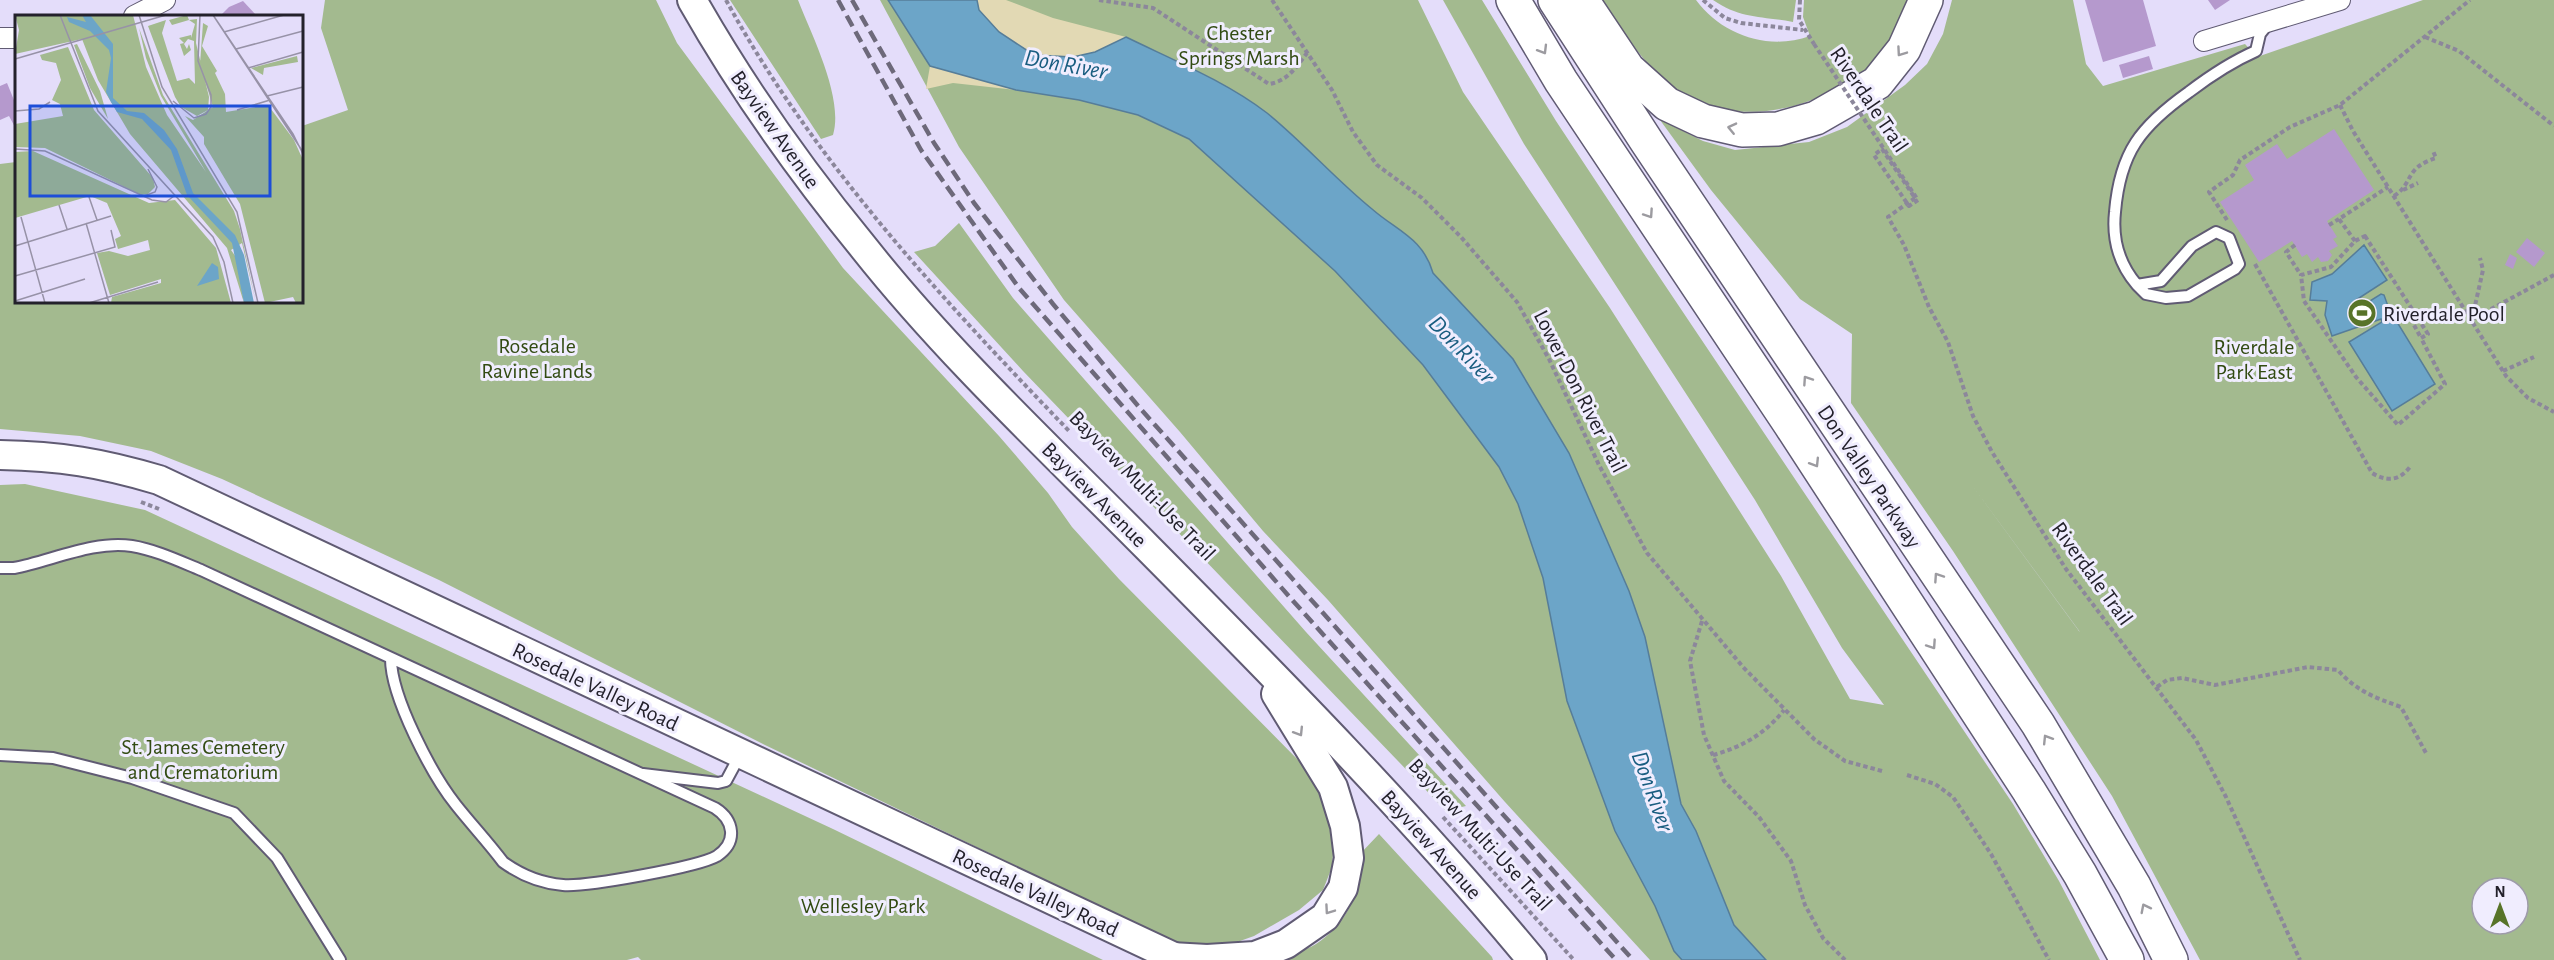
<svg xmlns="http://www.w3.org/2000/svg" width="2554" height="960" font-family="'Alegreya Sans',sans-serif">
  <rect width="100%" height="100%" fill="#e4ddfa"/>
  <g fill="#a3ba8f" fill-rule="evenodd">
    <path d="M325 0H656L677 43 843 268 999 436 1048 493 1072 527 1119 579 1308 770 1322 789 1334 841 1332 867 1323 890 1299 910 1254 936 1226 946H1182L765 745 439 580 222 479 151 451 80 436 0 429V164L16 162V302H302V126L348 110 321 28Z"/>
    <path d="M730 0H798C812 36 844 98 833 135L821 139Z"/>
    <path d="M880 0H1418L1463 92 1610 308 1781 576 1850 699 1884 705 1842 648 1755 500 1524 144 1443 0H1482L1556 121 1646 257 2013 804 2059 881 2100 960H1650L1505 802 1328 600 1263 531 1180 432 1064 300 959 147Z"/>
    <path d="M1603 0H1696C1722 35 1768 51 1810 36L1803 17 1804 0H1911C1905 14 1899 33 1890 46 1850 97 1761 129 1699 102 1658 85 1624 37 1603 0Z"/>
    <path d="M1713 0H1796L1793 22C1762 16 1740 19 1713 0Z"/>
    <path d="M1952 0H2073L2086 64 2103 86 2245 44 2257 57 2423 0H2554V960H2200L2112 796 1953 551 1851 403 1852 334 1800 299 1711 190 1652 109 1673 126 1703 141 1735 150 1809 142 1847 127 1905 85 1927 64 1943 34ZM1963 473 2080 632 2079 631ZM2482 888H2518V924H2482Z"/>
    <path d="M959 223 1013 298 1306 632 1466 806 1453 809 1448 813 1023 371 914 252 935 246Z"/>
    <path d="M25 484 145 510 833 829 1103 960H641L638 957 627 960H0V485Z"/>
    <path d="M1379 834 1492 957 1493 960H1277C1289 954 1305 951 1316 944 1346 925 1364 889 1360 854Z"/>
  </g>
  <g fill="#e2d9b4">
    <path d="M977 0H1006L1053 18 1126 37 1095 52 1073 57 1034 55 999 32 979 10Z"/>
    <path d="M930 66 1016 90 953 83 926 89Z"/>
  </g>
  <g fill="#6ca5c8" stroke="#567d99" stroke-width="1.5">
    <path d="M888 0H977L979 10 999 32 1034 55 1073 57 1095 52 1126 37C1173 60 1225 81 1267 113 1304 143 1335 179 1372 209 1397 231 1423 238 1433 273L1513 359 1569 453 1629 591 1645 637 1681 804 1696 831 1734 925 1766 960H1682L1674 951 1655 906 1615 831 1567 701 1543 578 1518 504 1499 467 1423 365 1335 271 1189 139 1138 115 1079 100 1016 90 930 66Z"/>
    <path d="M2364 245 2387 280 2356 300 2362 306 2381 294 2384 295 2389 309 2435 384 2392 411 2349 342 2382 322 2381 319 2332 336 2325 315 2327 301 2310 300 2312 282 2332 274Z"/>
  </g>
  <g fill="#b599cd">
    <path d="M2085 0H2143L2156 46 2103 62Z"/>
    <path d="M2208 0H2230L2215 10Z"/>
    <path d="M243 1 257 16H220L229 7Z"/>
    <path d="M2149 56 2153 69 2123 78 2119 65Z"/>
    <path d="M7 83 16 105V129L9 116 0 120V86Z"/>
    <path d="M2334 129 2374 190 2327 221 2337 237 2333 239 2338 246 2329 251 2332 255 2328 261 2321 262 2318 257 2312 262 2307 254 2302 257 2292 241 2259 262 2220 202 2254 180 2245 165 2277 144 2287 159Z"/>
    <path d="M2527 238 2545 253 2534 267 2516 252Z"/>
    <path d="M2510 254 2517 258 2513 269 2505 265Z"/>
  </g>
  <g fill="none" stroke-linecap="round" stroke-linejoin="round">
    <g stroke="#605b73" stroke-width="14">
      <g id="lane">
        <path d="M2137 285 2146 294 2166 298 2188 296 2235 269 2239 264 2229 238 2216 232 2192 246 2161 281 2137 285C2119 264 2112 240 2115 212 2120 152 2141 126 2189 92 2210 76 2231 62 2256 51L2260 34 2268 24"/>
        <path d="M0 568H14C51 561 94 540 132 546 156 550 179 561 201 570L715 808C734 820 738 842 717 856 698 867 586 887 563 885 540 883 521 875 503 862 488 842 471 824 456 805 432 775 391 697 391 659"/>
        <path d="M0 755 53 758 132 778 234 813 277 858 340 960"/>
        <path d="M643 774 718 783 726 781 740 755"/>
      </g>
    </g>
    <g stroke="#605b73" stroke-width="22">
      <g id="street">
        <path d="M134 16 165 0"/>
        <path d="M0 38H16"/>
        <path d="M2204 41 2340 0"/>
      </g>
    </g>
    <g stroke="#605b73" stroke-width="32">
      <g id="secondary">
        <path d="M692 0C742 88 800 170 864 248 949 355 1051 450 1147 547 1280 681 1412 815 1532 960"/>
        <path d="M0 455C60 456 102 463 159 480L1180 960"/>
        <path d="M1171 957 1207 959 1255 956 1286 944 1325 917 1343 888 1349 858 1345 826 1333 787 1276 694"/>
      </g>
    </g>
    <g stroke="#605b73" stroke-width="36">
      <g id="highway">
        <path d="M1513 0 1561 81 1790 424 2029 791 2080 874 2127 960"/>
        <path d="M1555 0 1647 142 2038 724 2134 886 2171 960"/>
        <path d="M1582 0 1628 69 1667 104 1703 121 1742 130 1778 129 1816 118 1877 83 1904 49 1926 0"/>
      </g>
    </g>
    <g stroke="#8c879b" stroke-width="4" stroke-dasharray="4.5 3" stroke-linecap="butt">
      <path d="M726 0C814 162 943 300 1070 432"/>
      <path d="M1099 0 1153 8 1269 84C1288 81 1296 67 1307 53"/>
      <path d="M1272 0 1332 90 1353 132 1377 165 1422 198 1461 237 1517 302 1549 359 1599 465 1647 553 1743 667 1814 739 1845 761 1882 771"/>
      <path d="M1703 0 1725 18 1741 23 1803 30"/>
      <path d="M1800 0 1799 20 1814 44"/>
      <path d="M2425 37 2459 51 2554 126"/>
      <path d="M2340 105 2353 131 2506 376 2528 398 2554 412"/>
      <path d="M2403 190 2418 183"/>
      <path d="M2394 196C2414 183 2404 168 2436 158L2433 151"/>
      <path d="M1915 198 1888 217 1904 245 1929 307 1948 342 1973 416 1992 452 2066 569 2196 740 2226 797 2300 960"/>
      <path d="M2227 220 2209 192 2233 175 2240 160 2290 127 2340 105 2470 0"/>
      <path d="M2329 225 2339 219"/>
      <path d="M2365 236 2428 334 2421 338 2445 384 2398 425 2356 377 2304 301 2301 275 2331 267 2355 241Z"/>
      <path d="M2355 241 2339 219 2388 187"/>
      <path d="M2295 245 2286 252 2301 275"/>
      <path d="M2255 264 2372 473C2387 482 2399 481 2410 467"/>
      <path d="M2407 312 2421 338"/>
      <path d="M2472 319 2483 270 2480 258"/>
      <path d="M2471 320 2554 275"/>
      <path d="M2503 371 2534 357"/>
      <path d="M141 502 159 509"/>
      <path d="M1702 621 1690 661 1704 735 1724 781 1759 817 1791 861 1805 905 1823 938 1845 960"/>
      <path d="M2157 687 2167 680 2182 678 2215 685 2308 667 2338 670C2356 691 2376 698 2401 707L2426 753"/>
      <path d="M1713 755C1742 747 1765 734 1784 710"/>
      <path d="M1907 775 1935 784 1953 797 1991 854 2049 960"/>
      <path d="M1443 817 1574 960"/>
    </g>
    <use href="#lane" stroke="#fff" stroke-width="10"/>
    <use href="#street" stroke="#fff" stroke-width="20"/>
    <use href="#secondary" stroke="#fff" stroke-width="28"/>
    <use href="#highway" stroke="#fff" stroke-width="33"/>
    <g stroke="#6d697a" stroke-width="4.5" stroke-dasharray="12 6" stroke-linecap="butt">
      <path d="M838 0 921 150 1019 288 1294 602 1616 960"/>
      <path d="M852 0 934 143 974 203 1053 304 1139 407 1633 960"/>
    </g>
    <path stroke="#8c879b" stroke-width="4" stroke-dasharray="4.5 3" stroke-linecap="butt" d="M1814 44 1918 200 1909 206 1874 155 1882 149 1915 198"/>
  </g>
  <defs><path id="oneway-chevron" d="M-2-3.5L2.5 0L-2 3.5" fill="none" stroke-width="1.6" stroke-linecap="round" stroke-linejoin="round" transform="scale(1.5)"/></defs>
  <g stroke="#9c9ba0">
    <use href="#oneway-chevron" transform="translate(1543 50) rotate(59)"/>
    <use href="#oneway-chevron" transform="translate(1901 52) rotate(125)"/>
    <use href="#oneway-chevron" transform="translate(1732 128) rotate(-167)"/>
    <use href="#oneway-chevron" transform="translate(1649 214) rotate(56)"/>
    <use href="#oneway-chevron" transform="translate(1807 380) rotate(-124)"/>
    <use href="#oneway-chevron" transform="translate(1815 463) rotate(58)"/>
    <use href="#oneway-chevron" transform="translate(1938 577) rotate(-124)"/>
    <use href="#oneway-chevron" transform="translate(1932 645) rotate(56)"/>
    <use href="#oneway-chevron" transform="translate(1299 732) rotate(58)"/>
    <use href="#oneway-chevron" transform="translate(2047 739) rotate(-122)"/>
    <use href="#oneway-chevron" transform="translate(2145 908) rotate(-117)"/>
    <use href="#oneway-chevron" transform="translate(1329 910) rotate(125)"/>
  </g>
  <defs>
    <g id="stadium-disc" transform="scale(1.5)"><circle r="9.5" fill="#587429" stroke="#f0edfe"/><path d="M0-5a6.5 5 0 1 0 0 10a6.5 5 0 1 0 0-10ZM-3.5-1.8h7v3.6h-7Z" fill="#fff"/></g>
  </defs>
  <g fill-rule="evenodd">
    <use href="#stadium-disc" x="2362" y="313"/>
  </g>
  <g text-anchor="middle" stroke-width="6" stroke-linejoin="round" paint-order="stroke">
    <g font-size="22" fill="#324b12" stroke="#f0edfe">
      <text x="1239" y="40">Chester<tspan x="1239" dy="25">Springs Marsh</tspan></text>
      <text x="537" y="353">Rosedale<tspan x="537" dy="25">Ravine Lands</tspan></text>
      <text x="2254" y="354">Riverdale<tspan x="2254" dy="25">Park East</tspan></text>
      <text x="203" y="754">St. James Cemetery<tspan x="203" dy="25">and Crematorium</tspan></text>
      <text x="863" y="913">Wellesley Park</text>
    </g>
    <g font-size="22" fill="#23212b" stroke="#f0edfe">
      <text transform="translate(1870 99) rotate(56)" y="8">Riverdale Trail</text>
      <text transform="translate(776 129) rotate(55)" y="8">Bayview Avenue</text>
      <text transform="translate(1581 391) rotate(63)" y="8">Lower Don River Trail</text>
      <text transform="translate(1870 476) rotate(56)" y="8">Don Valley Parkway</text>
      <text transform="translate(1143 485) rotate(46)" y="8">Bayview Multi-Use Trail</text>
      <text transform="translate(1095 494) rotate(45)" y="8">Bayview Avenue</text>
      <text transform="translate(2093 573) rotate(54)" y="8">Riverdale Trail</text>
      <text transform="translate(596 686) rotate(25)" y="8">Rosedale Valley Road</text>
      <text transform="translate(1481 834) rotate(47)" y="8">Bayview Multi-Use Trail</text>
      <text transform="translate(1432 844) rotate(48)" y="8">Bayview Avenue</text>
      <text transform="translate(1036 892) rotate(25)" y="8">Rosedale Valley Road</text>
    </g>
    <g font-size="22" fill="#23212b" stroke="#f0edfe" text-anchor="start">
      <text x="2383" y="321">Riverdale Pool</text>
    </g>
    <g font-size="24" font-style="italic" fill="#195d80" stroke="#f0edfe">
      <text transform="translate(1066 64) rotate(10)" y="8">Don River</text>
      <text transform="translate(1462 349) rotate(46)" y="8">Don River</text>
      <text transform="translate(1653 791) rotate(70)" y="8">Don River</text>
    </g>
  </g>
  <g transform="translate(15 15)">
    <rect width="288" height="288" fill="#e4ddfa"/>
    <path d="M0 0H118L131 52 152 100 191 157 146 81 131 43 124 13 148 80 219 196 225 214 241 288 227 228 216 235 223 245 229 288 212 233 115 119 83 65 67 24 0 39 4 15ZM172 0 174 5 182 4 181 28 194 82 193 95 182 101 166 92 160 82 133 11 151 5 147 18 162 66 174 63 180 69 179 26 173 24 169 29 172 34 174 29 176 35 169 41 165 29 169 28 164 23 176 20V23L180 9 174 5 157 10 154 5ZM188 8 193 11 187 31 202 56 200 58 210 79 211 97 253 90 279 125 288 145V288H281L278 282 250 288 225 189 189 129V122L170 101 178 105 198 92 185 49ZM62 29 85 76 93 104 75 73 59 30ZM53 32 79 95 138 163 140 172 133 179 126 180 30 133 0 132V109L48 101 45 89 37 85 46 65 41 48 27 45 25 40ZM282 41 283 47 249 53 248 60 236 53ZM18 136 134 188 160 185 201 233 216 288H96L97 282 146 268V264L95 280 82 238 94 236 113 241 135 235 133 225 103 234 100 224 106 221 92 188 75 181 0 203V137Z" fill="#a3ba8f"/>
    <path d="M67 0H75L98 29V83L112 96 129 98 149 115 162 134 178 178 220 220 229 240 239 288H229L217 228 172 180 156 135 127 104 102 97 96 87 91 77 96 43 94 35 75 16 54 7 52 2 71 7ZM197 248 203 252 204 264 182 271Z" fill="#6ca5c8"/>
    <path fill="none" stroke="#9792a7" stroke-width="1.5" d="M45 0 83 96 198 222 209 247 218 288M124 0 147 72 222 197 243 288M198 0 288 137M198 0 278 119 288 139M209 17 269 0M221 34 288 16M0 44 151 0M233 53 288 37M252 81 288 72M158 86 179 103 191 99 196 92V80L183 46 185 0M222 95 255 85M0 96 24 94 35 87M0 134 30 136 137 185 151 187 159 181M129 181 140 177 142 172 133 154M74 182 82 205M44 190 52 214M6 202 30 288M71 208 94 288M0 231 96 201M0 261 100 232 96 215M0 286 70 264M74 288 143 267"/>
    <path fill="#1d4ed8" fill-opacity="0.15" stroke="#1d4ed8" stroke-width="3" d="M15 91H255V181H15Z"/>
    <rect width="288" height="288" fill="none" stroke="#23212b" stroke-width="3"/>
  </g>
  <g transform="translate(2500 906)"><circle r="28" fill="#f0edfe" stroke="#9e9baa" stroke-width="1.5"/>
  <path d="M0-4.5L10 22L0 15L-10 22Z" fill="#587429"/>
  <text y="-9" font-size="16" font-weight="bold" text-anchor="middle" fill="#23212b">N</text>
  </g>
</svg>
